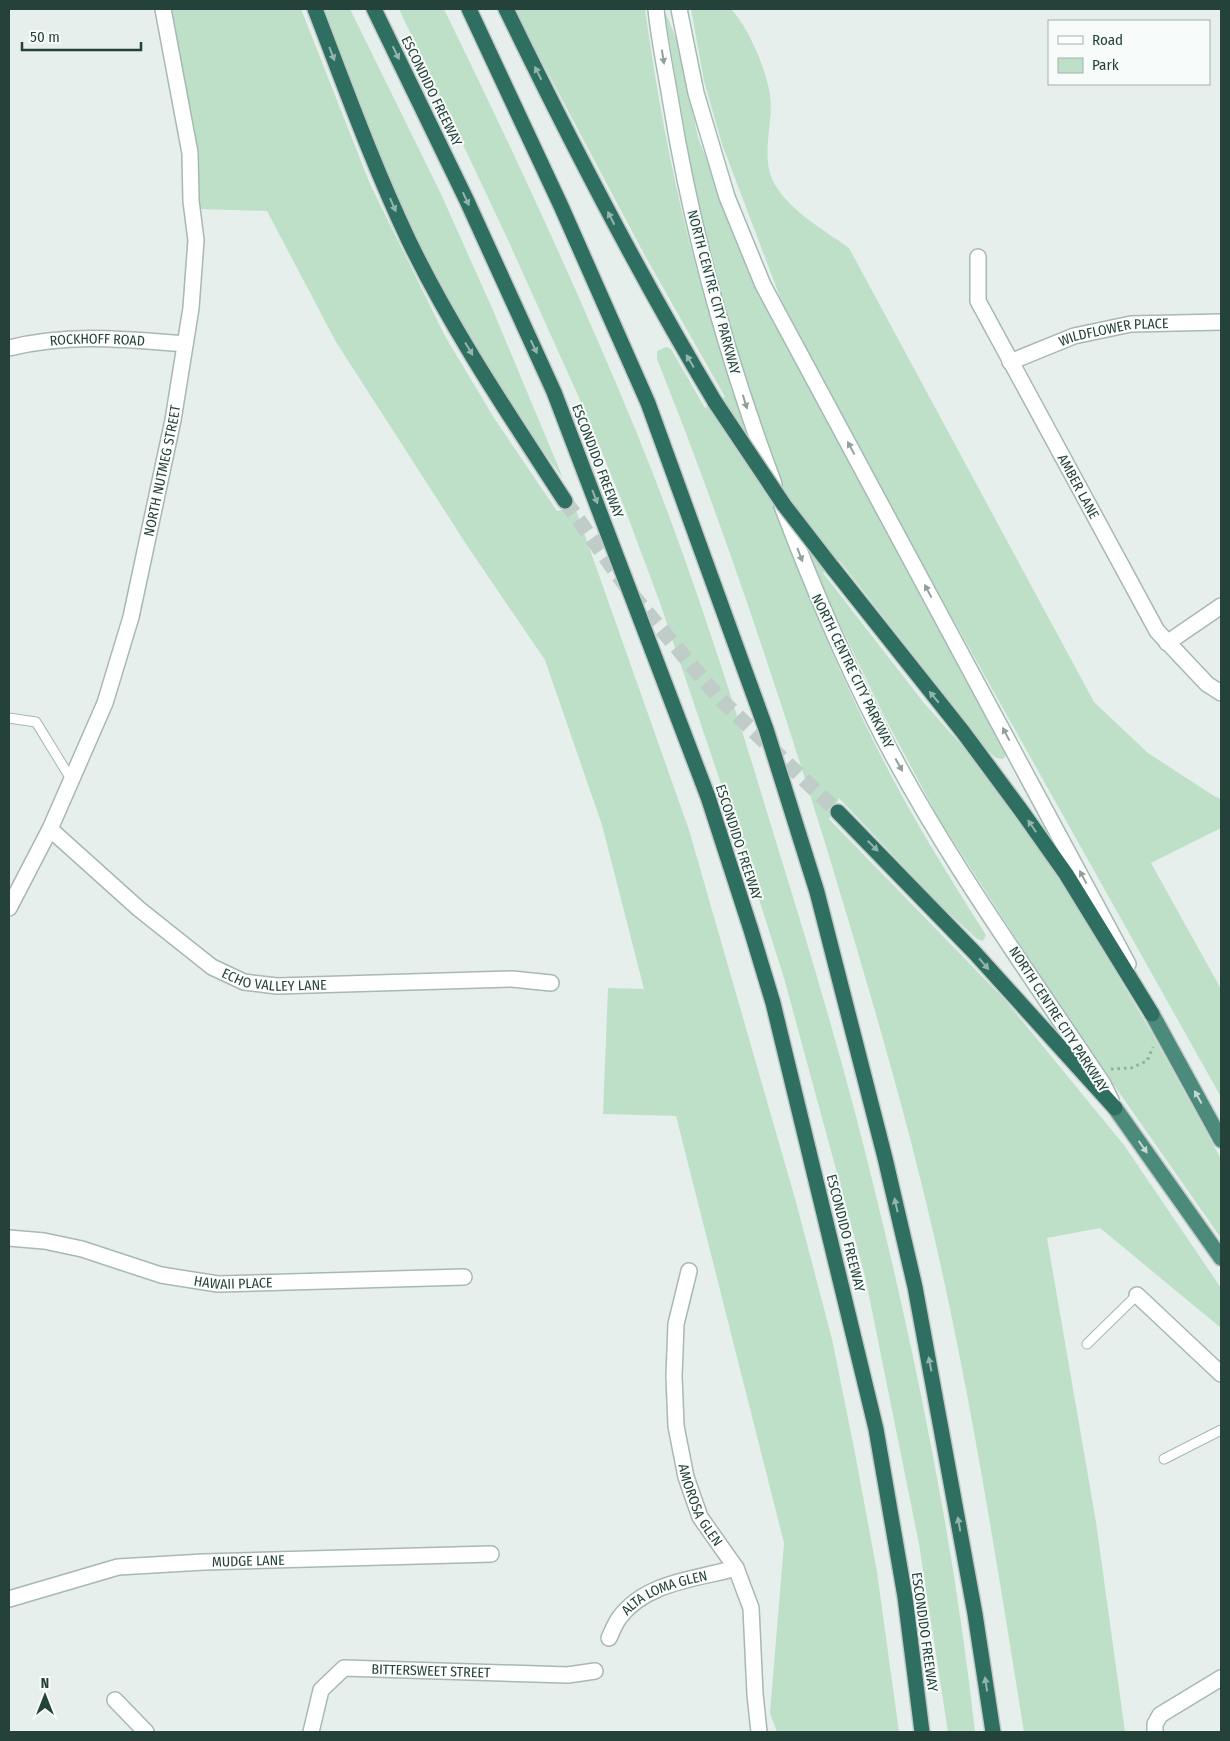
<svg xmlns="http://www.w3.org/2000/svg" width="1230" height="1741" font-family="'Fira Sans Condensed',sans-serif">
  <rect width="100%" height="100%" fill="#e6efeb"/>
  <g fill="#bfe0c8">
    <path d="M171 9H301L370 184 445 336 494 418 557 511 568 509 571 501 570 493 689 830 796 1202 832 1339 855 1453 877 1572 899 1732H777L770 1713 784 1543 676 1116 603 1114 608 988 644 989 602 825 545 660 468 547 336 342 267 211 199 209 196 157Z"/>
    <path d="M323 9H350L441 194 492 308 563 478C493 385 432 282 386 175 362 121 344 64 323 9Z"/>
    <path d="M399 9H444C512 148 577 288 636 431 691 566 735 706 777 845 805 935 832 1025 856 1116 908 1318 952 1524 975 1732H948L919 1544 865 1276 784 978 744 852 660 603 625 509 585 411 508 240Z"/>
    <path d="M514 9H645C656 87 670 167 690 244 711 327 738 407 767 487 801 580 837 670 882 758 913 819 949 877 986 935L983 941 977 939 940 905 839 798 829 819 1005 1000 1124 1145 1221 1288V1328L1100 1228 1047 1238 1096 1522 1125 1732H1024C999 1577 975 1421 941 1267 910 1125 868 985 826 846 775 681 721 519 657 359V351L666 347 671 349 705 408 725 397 644 254Z"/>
    <path d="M664 9 678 43 698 137 755 288 1002 745 1006 755 1003 759 996 758 986 749 839 560 823 573 924 703 982 768 1071 897 1153 1035 1221 1159V1238L1067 1018 939 819 884 716 814 571 758 422 727 319 699 213Z"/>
    <path d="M691 9H731C749 28 766 69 770 95 774 122 761 152 772 179 786 209 823 229 849 248L1094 702 1148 753 1214 796 1221 799V828L1151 863 1221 989V1097L843 423 780 297 722 144 704 81Z"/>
  </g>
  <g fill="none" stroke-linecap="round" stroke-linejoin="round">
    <path stroke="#bfccc8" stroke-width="15" stroke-dasharray="15 8" stroke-linecap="butt" d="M565 501 630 592 719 698 838 812"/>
    <g stroke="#a8b8b2" stroke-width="11">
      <g id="service">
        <path d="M9 718 36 722 71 779"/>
        <path d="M1087 1344 1137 1295"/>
        <path d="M1164 1459 1221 1430"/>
      </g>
    </g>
    <g stroke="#a8b8b2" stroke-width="18">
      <g id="minor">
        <path id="s1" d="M978 257V301L1157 631 1207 684 1221 693"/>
        <path id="s2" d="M9 348C69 333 124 339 185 344"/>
        <path id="s3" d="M1010 362 1074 336 1131 324 1221 322"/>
        <path d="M1167 643 1221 606"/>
        <path id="s4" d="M50 829 139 909 212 967 244 982 277 986 512 979 551 983"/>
        <path id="s5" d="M9 1238 44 1241 82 1249 161 1275 218 1284 464 1277"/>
        <path id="s6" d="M689 1271 676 1324 674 1376 676 1426 686 1477 700 1517 736 1568 751 1608 755 1694 759 1732"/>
        <path d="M1137 1295 1221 1374"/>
        <path id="s7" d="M9 1599 118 1567 204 1562 491 1554"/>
        <path id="s8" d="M609 1638C612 1632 615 1623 620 1617 646 1582 697 1579 736 1568"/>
        <path d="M115 1700 146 1732"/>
        <path id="s9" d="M311 1732 321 1690 344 1668 568 1675 595 1671"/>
        <path d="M1155 1732V1724L1160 1715 1221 1678"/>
      </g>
    </g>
    <g stroke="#a8b8b2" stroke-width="18">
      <g id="tertiary">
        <path id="s10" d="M9 908 50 829 105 703 131 617 173 420 191 308 196 240 191 201 190 153 163 9"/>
      </g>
    </g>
    <g stroke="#a4bbb3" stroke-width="18">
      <g id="secondary">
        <path d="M656 9C659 40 666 72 671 103 692 233 728 361 774 484"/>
        <path d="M679 9 696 93 727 197 763 285 1128 964"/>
        <path d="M782 506C810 580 841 654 877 725 940 850 1025 967 1103 1084L1111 1100"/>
      </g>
    </g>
    <g stroke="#c2cac8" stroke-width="18">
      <g id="trunk">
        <path d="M1152 1014 1221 1140"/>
        <path d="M1115 1108 1221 1258"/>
      </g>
    </g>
    <g stroke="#c2cac8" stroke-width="18">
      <g id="motorway">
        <path d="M315 9C345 87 373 165 409 241 453 332 510 416 565 501"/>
        <path d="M374 9 467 201 554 392 708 797 751 930 773 1003 876 1429 905 1597 922 1732"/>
        <path d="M469 9 561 206 648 403 766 729 817 892 885 1158 915 1287 975 1614 993 1732"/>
        <path d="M506 9C571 143 639 275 715 402"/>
        <path d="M832 567 963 732 1020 809 1066 874 1152 1014"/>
        <path d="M838 812 974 952 1115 1108"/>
      </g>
    </g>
    <path stroke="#86b3a5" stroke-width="3" stroke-dasharray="2.5 4" stroke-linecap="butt" d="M1111 1069 1131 1068 1147 1061 1153 1047"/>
    <use href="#service" stroke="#fff" stroke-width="9"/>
    <use href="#minor" stroke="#fff" stroke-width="15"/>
    <use href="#tertiary" stroke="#fff" stroke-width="15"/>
    <use href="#secondary" stroke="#fff" stroke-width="15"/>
    <use href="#trunk" stroke="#4c8a7c" stroke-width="15"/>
    <use href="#motorway" stroke="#2f6f62" stroke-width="15"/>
    <g stroke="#c2cac8" stroke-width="18" stroke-linecap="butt">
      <path id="motorway-bridge" d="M715 402 784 505 832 567"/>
    </g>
    <use href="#motorway-bridge" stroke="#2f6f62" stroke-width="15"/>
  </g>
  <defs><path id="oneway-solid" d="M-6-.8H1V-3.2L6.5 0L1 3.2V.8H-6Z" transform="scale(1.25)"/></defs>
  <g fill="#93b5ae">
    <use href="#oneway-solid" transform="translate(396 53) rotate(64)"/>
    <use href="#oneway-solid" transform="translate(332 54) rotate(69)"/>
    <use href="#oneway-solid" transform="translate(538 73) rotate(-117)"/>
    <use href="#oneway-solid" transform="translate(466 199) rotate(65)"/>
    <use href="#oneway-solid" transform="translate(393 205) rotate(66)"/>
    <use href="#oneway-solid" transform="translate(611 218) rotate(-117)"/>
    <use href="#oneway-solid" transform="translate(534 347) rotate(65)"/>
    <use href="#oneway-solid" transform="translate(469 349) rotate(59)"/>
    <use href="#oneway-solid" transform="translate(690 361) rotate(-121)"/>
    <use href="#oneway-solid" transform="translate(595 497) rotate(69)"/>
    <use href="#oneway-solid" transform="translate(934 697) rotate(-130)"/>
    <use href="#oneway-solid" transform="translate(1032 826) rotate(-124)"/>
    <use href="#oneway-solid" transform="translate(873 846) rotate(45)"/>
    <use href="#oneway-solid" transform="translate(984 964) rotate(49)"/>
    <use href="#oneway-solid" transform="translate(896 1205) rotate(-103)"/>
    <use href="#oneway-solid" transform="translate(930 1364) rotate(-101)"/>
    <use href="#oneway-solid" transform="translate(959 1524) rotate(-100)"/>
    <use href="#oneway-solid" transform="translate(986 1684) rotate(-99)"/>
  </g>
  <g fill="#92a09c">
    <use href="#oneway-solid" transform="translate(663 57) rotate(81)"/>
    <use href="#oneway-solid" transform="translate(745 402) rotate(73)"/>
    <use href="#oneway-solid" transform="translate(851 448) rotate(-118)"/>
    <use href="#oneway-solid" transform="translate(800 555) rotate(69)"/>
    <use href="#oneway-solid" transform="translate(928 591) rotate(-118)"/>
    <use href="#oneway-solid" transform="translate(1006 734) rotate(-118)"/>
    <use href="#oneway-solid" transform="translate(899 765) rotate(61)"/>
    <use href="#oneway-solid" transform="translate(1083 877) rotate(-118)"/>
  </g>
  <g fill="#c4d9d4">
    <use href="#oneway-solid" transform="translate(1198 1097) rotate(-119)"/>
    <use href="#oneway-solid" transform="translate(1143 1147) rotate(55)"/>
  </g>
  <g text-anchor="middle" stroke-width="4" stroke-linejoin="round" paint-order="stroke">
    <g font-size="14" fill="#24423a" stroke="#f7fbf9">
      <text transform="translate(432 91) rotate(64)" y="5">ESCONDIDO FREEWAY</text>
      <text transform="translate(714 292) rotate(75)" y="5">NORTH CENTRE CITY PARKWAY</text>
      <text dy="5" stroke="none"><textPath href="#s3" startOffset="109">WILDFLOWER PLACE</textPath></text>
      <text dy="5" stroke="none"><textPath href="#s2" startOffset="89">ROCKHOFF ROAD</textPath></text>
      <text transform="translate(598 461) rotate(69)" y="5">ESCONDIDO FREEWAY</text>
      <text dy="5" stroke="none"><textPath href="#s10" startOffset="466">NORTH NUTMEG STREET</textPath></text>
      <text dy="5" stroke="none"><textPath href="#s1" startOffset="255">AMBER LANE</textPath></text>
      <text transform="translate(853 671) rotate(64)" y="5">NORTH CENTRE CITY PARKWAY</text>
      <text transform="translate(739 842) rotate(72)" y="5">ESCONDIDO FREEWAY</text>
      <text dy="5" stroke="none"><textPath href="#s4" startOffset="278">ECHO VALLEY LANE</textPath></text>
      <text transform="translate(1059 1019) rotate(57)" y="5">NORTH CENTRE CITY PARKWAY</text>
      <text transform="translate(846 1233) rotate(76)" y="5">ESCONDIDO FREEWAY</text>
      <text dy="5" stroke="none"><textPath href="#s5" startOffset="230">HAWAII PLACE</textPath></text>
      <text dy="5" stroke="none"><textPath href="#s6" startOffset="240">AMOROSA GLEN</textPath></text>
      <text dy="5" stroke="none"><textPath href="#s7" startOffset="244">MUDGE LANE</textPath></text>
      <text dy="5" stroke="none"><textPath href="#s8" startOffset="76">ALTA LOMA GLEN</textPath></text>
      <text transform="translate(925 1632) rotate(82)" y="5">ESCONDIDO FREEWAY</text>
      <text dy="5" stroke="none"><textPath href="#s9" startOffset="162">BITTERSWEET STREET</textPath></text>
    </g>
  </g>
  <rect width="1230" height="1741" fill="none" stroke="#24423a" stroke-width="20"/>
  <rect x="1048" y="20" width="162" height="65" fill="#f7fbf9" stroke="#a3b1ad"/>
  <rect x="1058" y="36" width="25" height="8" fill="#ffffff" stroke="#a3b1ad"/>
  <text x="1092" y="45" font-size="15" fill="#24423a">Road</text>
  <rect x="1058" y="58" width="25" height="15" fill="#bfe0c8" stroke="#a3b1ad"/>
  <text x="1092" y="70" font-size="15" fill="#24423a">Park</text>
  <g transform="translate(45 1696)" stroke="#f7fbf9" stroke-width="4" paint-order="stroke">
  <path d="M0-4L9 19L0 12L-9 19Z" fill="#24423a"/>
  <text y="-8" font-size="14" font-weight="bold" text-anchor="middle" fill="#24423a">N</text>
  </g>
  <path d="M22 42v8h119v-8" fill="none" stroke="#24423a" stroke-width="2.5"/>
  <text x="30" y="42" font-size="15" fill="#24423a" stroke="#f7fbf9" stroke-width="4" paint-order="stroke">50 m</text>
</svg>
